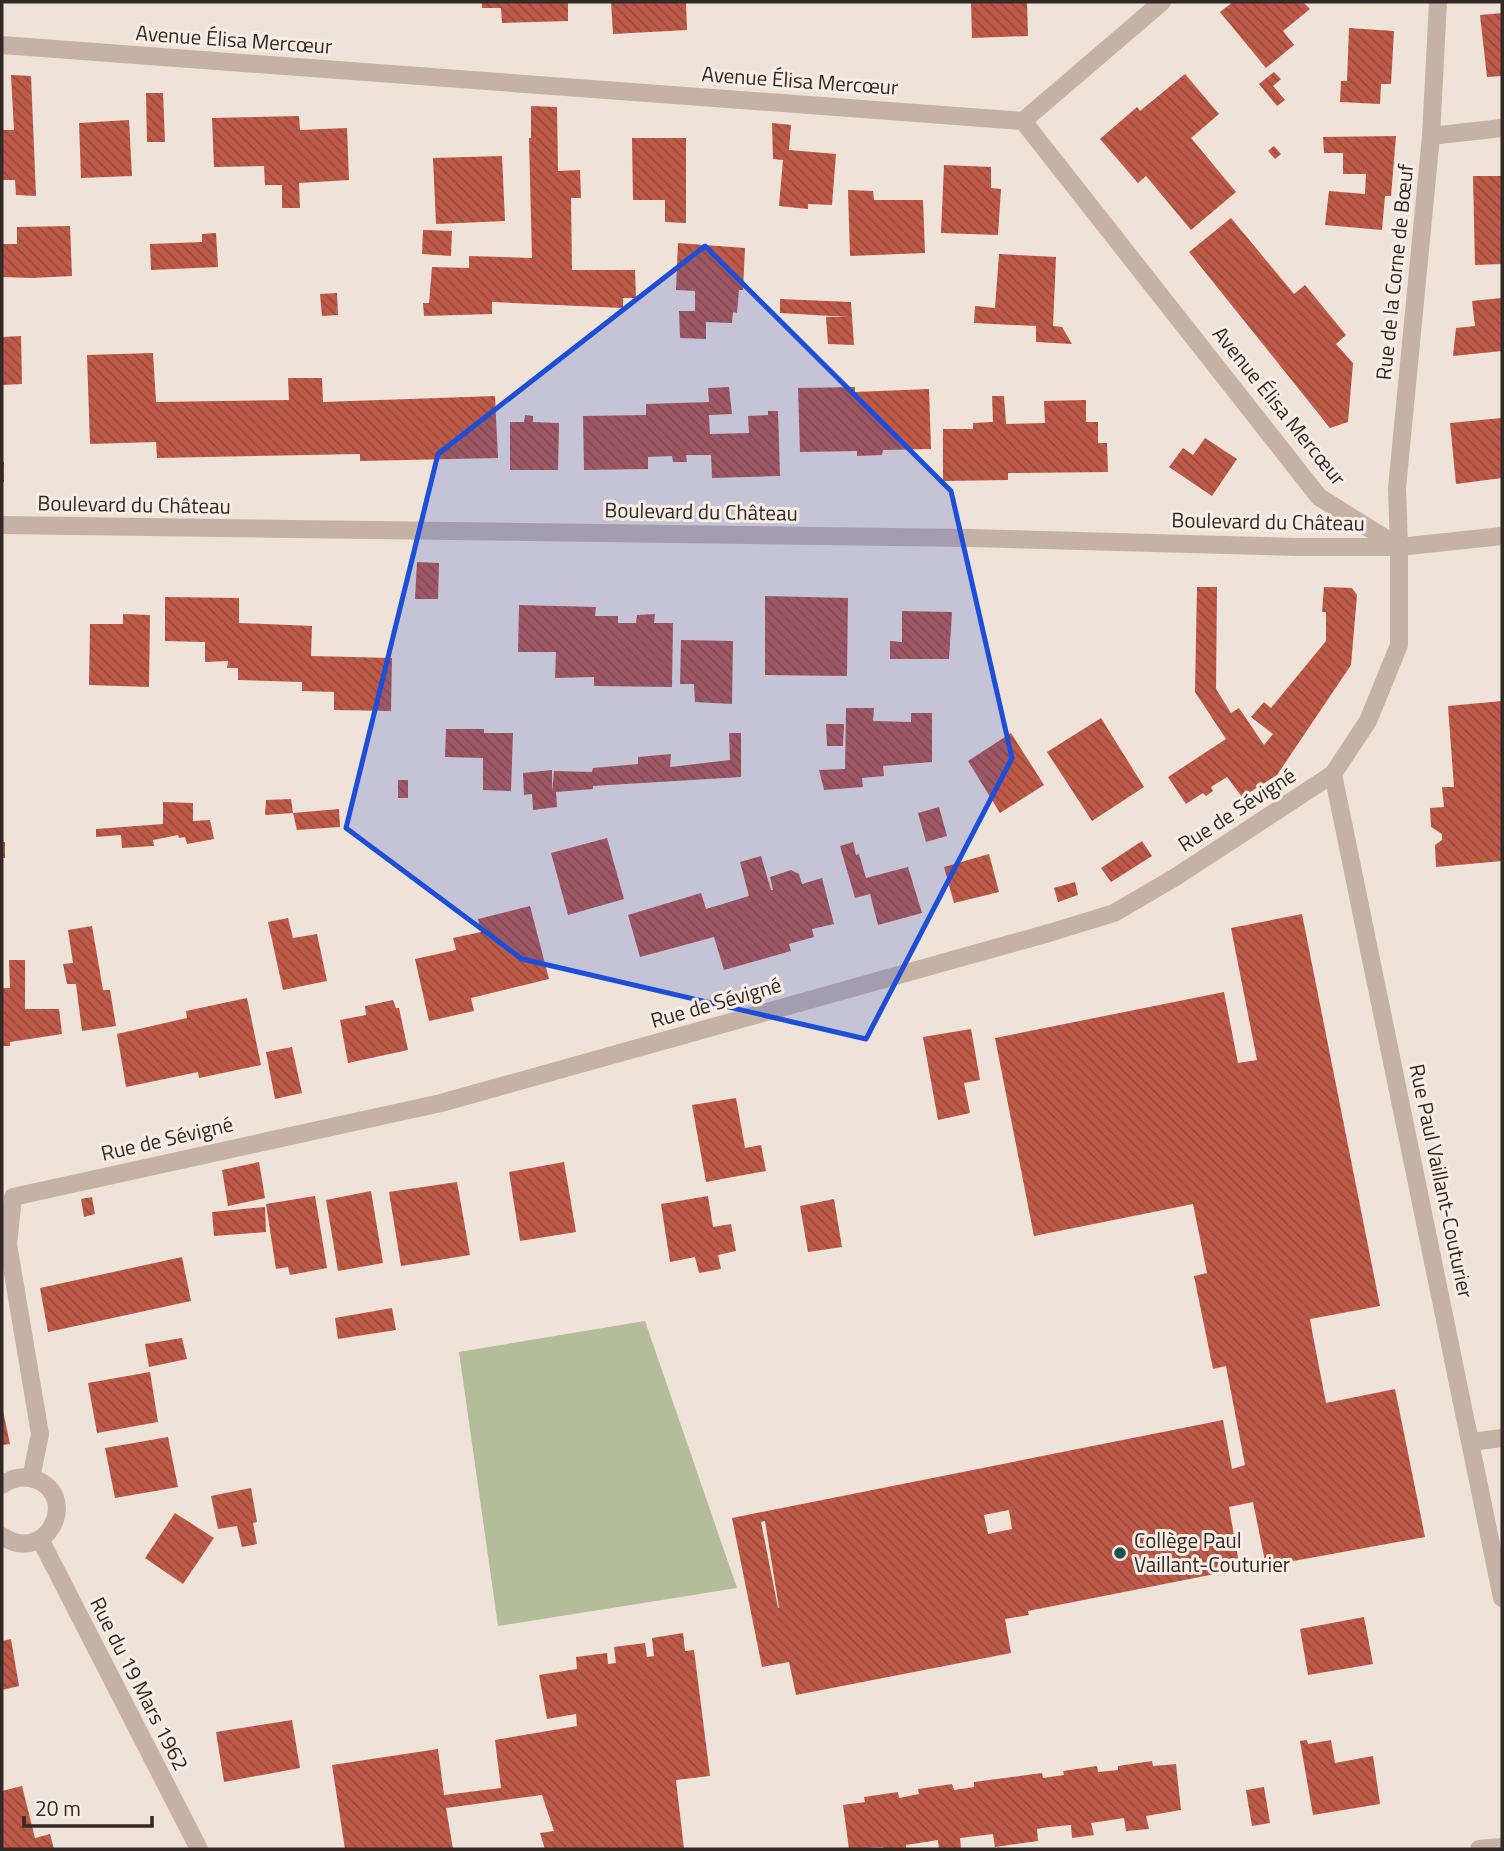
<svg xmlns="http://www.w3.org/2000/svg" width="1504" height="1851" font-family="'Titillium Web',sans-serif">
  <defs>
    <pattern id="building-back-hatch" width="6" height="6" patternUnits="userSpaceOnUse" patternTransform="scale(1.75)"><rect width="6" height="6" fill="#be5a48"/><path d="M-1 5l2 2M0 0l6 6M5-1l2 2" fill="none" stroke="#9b4a3c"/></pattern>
  </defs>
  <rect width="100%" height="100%" fill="#efe2d8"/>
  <path fill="#b4bd9a" d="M645 1321 737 1588 498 1626 459 1352Z"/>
  <g fill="url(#building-back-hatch)" fill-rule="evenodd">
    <path d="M482 2H568V21L502 23 501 8H482Z"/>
    <path d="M611 2H686L687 30 613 34Z"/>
    <path d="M971 2H1027L1028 36 972 38Z"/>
    <path d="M1233 2H1303L1310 9 1283 31 1294 45 1266 68 1220 12Z"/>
    <path d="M1502 13V76L1487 77 1480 15Z"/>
    <path d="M1349 28 1394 31 1391 84H1381L1380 104 1340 102 1341 81H1347Z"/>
    <path d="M1274 72 1281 79 1273 86 1285 100 1277 106 1259 84Z"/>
    <path d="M1185 74 1219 114 1191 138 1236 192 1191 230 1146 176 1138 183 1100 139 1137 107 1140 111Z"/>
    <path d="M11 75 31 76 36 196 16 195 15 180H2V130H14Z"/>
    <path d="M146 93H163L165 142H147Z"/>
    <path d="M531 106 557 107 558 171 580 170 581 198H571L572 270H635L636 298H623V308L492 302V314L424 316 423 303H429L432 267 469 268V256L532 258 529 138H531Z"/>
    <path d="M299 116 300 130 347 128 349 180 299 183 300 208H282V185H265L264 166 214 167 212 118Z"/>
    <path d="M129 120 132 176 81 178 79 123Z"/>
    <path d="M772 123 791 125 789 150 836 154 832 205 808 204V209L779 206 783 160 773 159Z"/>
    <path d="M1396 136 1391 196H1385L1382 230 1325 225 1329 191 1365 194 1366 174H1343V153H1324L1323 137Z"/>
    <path d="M632 138H686V223L665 222V200H633Z"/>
    <path d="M1274 146 1281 154 1275 159 1268 151Z"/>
    <path d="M502 156 505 221 436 224 433 158Z"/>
    <path d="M944 165 991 167V188L1001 189 998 235 941 233Z"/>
    <path d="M1473 176H1502V264L1475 265Z"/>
    <path d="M848 190 873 191 874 200H923L925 253 850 256Z"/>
    <path d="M1231 218 1294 294 1305 285 1346 335 1336 344 1353 363 1348 422 1330 428 1189 252Z"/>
    <path d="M70 226 72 276 32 278 2 277V244H17V227Z"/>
    <path d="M423 230 452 231 451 256 422 254Z"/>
    <path d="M216 233 218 267 151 270 150 244 202 242V234Z"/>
    <path d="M678 243 745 248 743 290H739L737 313 733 312 732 323 706 322V339L680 338 679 311H695V291L676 290Z"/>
    <path d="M999 254 1056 257 1053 326 1062 327 1072 344 1036 342V326L974 323 975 306 995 308Z"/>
    <path d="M337 293 338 315 322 316 320 294Z"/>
    <path d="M1502 298V351L1453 356 1456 328 1475 326 1472 301Z"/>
    <path d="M780 299 851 302 854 345 828 344 826 317H848L780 313Z"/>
    <path d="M21 336 22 384 2 385V337Z"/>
    <path d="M153 353 156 402 289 400 288 378H322L323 402 495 396 498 458 360 461V454L157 458 156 442 90 444 87 355Z"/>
    <path d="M729 387 732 414 709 415 710 434 749 433 748 416 768 415V411H778L780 476 712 478 711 455H686L687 462H673L672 456 648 457V469L584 470 583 416 646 415V404L709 402 708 388Z"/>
    <path d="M855 387V392L929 389 931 449 883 450 882 455 857 456V451L800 452 798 388Z"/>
    <path d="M992 396H1004L1006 424 1045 423 1044 401 1086 400V422H1098V443H1107L1108 472 1008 473V480L943 481V429H973V423L993 422Z"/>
    <path d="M525 415 533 416V422L559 423 558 470H510V422H524Z"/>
    <path d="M1502 418V478L1456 484 1450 423Z"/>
    <path d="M1205 438 1237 459 1212 496 1169 467 1183 448 1193 455Z"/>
    <rect x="2" y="462" width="2" height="20"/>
    <path d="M417 562 439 563 438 599H415Z"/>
    <path d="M1197 587H1217L1216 689 1231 713 1239 708 1264 745 1273 734 1251 717 1264 702 1271 708 1326 641V612H1322L1324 587 1352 588 1357 595 1351 665 1277 775 1242 797 1227 777 1211 787 1213 791 1206 796 1203 793 1186 804 1168 777 1226 739 1195 692Z"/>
    <path d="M765 596 848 598 847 676 765 675Z"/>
    <path d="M165 597 239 598V623L312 626 311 656 392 658 391 711 334 710V692L302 691V682L238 680V668H227L228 661 205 662V642L165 641Z"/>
    <path d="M519 605 596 607 595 616H618V623H636L637 615 655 614 654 623H673L672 687 594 686V677L555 678 556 652H518Z"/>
    <path d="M902 611 952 612 949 659H890V641L902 642Z"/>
    <path d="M123 614 150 615 149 687 89 685 90 624H123Z"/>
    <path d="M681 640 733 641 732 704 695 702 694 684H680Z"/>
    <path d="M1502 701V861L1436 867 1435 845 1442 840V834L1431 827 1430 808 1444 807 1442 787H1454L1448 706Z"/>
    <path d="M846 708H874L873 721 911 722V713H932V762L883 766 884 776 862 778 863 787 824 790 819 770 845 769Z"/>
    <path d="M1101 718 1144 787 1092 821 1047 752Z"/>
    <path d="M826 724H844L843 746H827Z"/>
    <path d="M446 729H484V733H513L511 791 483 790V758L445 757Z"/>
    <path d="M729 733H741V777L593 786V789L556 792 557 807 533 810 532 794 524 795 523 773 552 770V792L554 771 592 772 593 768 638 764V757L671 754 670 767 730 760Z"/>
    <path d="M1011 733 1044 785 1000 813 968 761Z"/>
    <rect x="398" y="780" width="10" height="18"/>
    <path d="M291 799 293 813 265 815 266 800Z"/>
    <path d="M163 802 193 803V821L210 820 214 839 187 844 185 837 179 838 178 835 153 840 154 846 122 848 121 835 96 837V829L163 824Z"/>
    <path d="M939 807 947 836 926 842 918 813Z"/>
    <path d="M339 809 340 827 297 830 293 813Z"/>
    <path d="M607 838 624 899 568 915 551 853Z"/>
    <path d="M1142 841 1152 856 1111 882 1101 868Z"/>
    <rect x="2" y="842" width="3" height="16"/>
    <path d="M853 842 856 855 859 854 866 878 908 867 922 913 878 925 870 894 855 898 840 846Z"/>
    <path d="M989 854 999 892 954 903 944 867Z"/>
    <path d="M761 856 771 890H773L770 877 791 870 799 874 802 884 822 878 834 924 812 929 814 937 789 944 791 951 724 970 714 937 640 957 628 915 701 893 706 909 749 896 740 862Z"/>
    <path d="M1075 882 1078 895 1058 902 1054 888Z"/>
    <path d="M530 906 549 979 471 998 474 1011 429 1021 415 959 456 950 453 938 481 932 478 919Z"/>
    <path d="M1302 914 1380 1306 1310 1319 1313 1336 1326 1403 1395 1389 1425 1537 1266 1566 1253 1502 1229 1507 1240 1569 1028 1611 1029 1615 1005 1619 1011 1653 796 1695 789 1662 762 1667 732 1518 1223 1420 1232 1469 1245 1465 1226 1366 1213 1369 1194 1276 1207 1273 1193 1204 1034 1236 995 1038 1224 992 1238 1063 1257 1060 1231 928ZM1009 1510 1012 1529 988 1534 984 1515ZM765 1521 779 1608H778L761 1522Z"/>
    <path d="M288 918 293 938 317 934 327 981 283 990 268 922Z"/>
    <path d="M92 926 103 990H110L116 1026 82 1031 76 984H67L63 964 73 963 68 930Z"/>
    <path d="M9 960H25V1009H59L62 1034 10 1042V1046H2V988H10Z"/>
    <path d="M247 998 261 1065 199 1078 198 1072 126 1087 117 1034 187 1018 186 1011Z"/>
    <path d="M393 1000 396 1008H399L408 1050 348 1063 340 1020 366 1015 365 1006Z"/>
    <path d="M971 1029 980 1080 964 1083 970 1113 938 1120 923 1037Z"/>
    <path d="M292 1047 302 1093 275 1099 266 1052Z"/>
    <path d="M736 1098 745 1148 761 1145 766 1171 706 1182 692 1105Z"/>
    <path d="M259 1162 265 1198 228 1206 222 1170Z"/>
    <path d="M564 1162 576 1232 520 1241 509 1172Z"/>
    <path d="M457 1182 470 1255 401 1266 389 1192Z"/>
    <path d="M371 1191 383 1263 338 1271 326 1200Z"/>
    <path d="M315 1196 327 1268 290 1275 288 1267 276 1269 266 1204Z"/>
    <path d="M708 1196 713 1227 731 1224 736 1251 718 1255 721 1269 699 1273 695 1257 670 1262 661 1204Z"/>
    <path d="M92 1197 95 1214 84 1217 81 1199Z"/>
    <path d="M834 1199 842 1247 808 1252 800 1206Z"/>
    <path d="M265 1207 266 1232 214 1236 212 1212Z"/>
    <path d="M182 1257 191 1301 48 1332 40 1288Z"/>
    <path d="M392 1308 396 1330 338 1339 335 1318Z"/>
    <path d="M182 1338 187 1359 149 1367 145 1344Z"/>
    <path d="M150 1372 158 1422 97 1433 88 1383Z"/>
    <path d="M2 1406 10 1444 2 1445Z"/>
    <path d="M168 1437 178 1487 115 1498 105 1448Z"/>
    <path d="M251 1488 257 1522 253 1523 257 1544 242 1547 237 1526 218 1529 211 1496Z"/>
    <path d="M175 1513 214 1538 183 1584 145 1558Z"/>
    <path d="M1364 1617 1373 1664 1308 1675 1300 1629Z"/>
    <path d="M683 1633 685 1651 694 1650 710 1776 676 1780 684 1849H545L540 1833 554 1831 542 1795 446 1808 453 1849H345L332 1765 438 1749 444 1795 501 1788 495 1740 577 1726 576 1714 547 1719 539 1675 577 1669 576 1657 607 1653 608 1664 616 1663 614 1647 645 1643 647 1657 654 1656 652 1638Z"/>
    <path d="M11 1639 19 1686 2 1690V1641Z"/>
    <path d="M292 1720 300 1768 224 1782 216 1732Z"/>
    <path d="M1307 1740 1308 1744 1331 1740 1335 1763 1373 1756 1380 1804 1313 1815 1300 1741Z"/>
    <path d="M1152 1761 1153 1766 1176 1764 1181 1810 1146 1816 1149 1829 1126 1831 1124 1818 1091 1823 1094 1835 1072 1838 1071 1825 1049 1827 1037 1829 1038 1841 995 1847 993 1834 960 1838 961 1849H939L938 1840 906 1845V1849H884L883 1847 849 1849 843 1805 865 1802 864 1797 898 1792 899 1798 919 1794 918 1789 952 1784 954 1790 974 1787V1782L1042 1773 1043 1778 1064 1775 1063 1771 1097 1766 1098 1772 1118 1770V1766Z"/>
    <path d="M22 1786 35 1838 50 1834 54 1849H2V1791Z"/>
    <path d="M1264 1787 1270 1823 1252 1826 1246 1790Z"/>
  </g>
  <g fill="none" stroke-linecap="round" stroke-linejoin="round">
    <g stroke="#c6b1a5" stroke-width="18">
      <path d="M2 45 1023 121 1319 497 1399 547"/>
      <path d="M1023 121 1162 2"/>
      <path d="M1431 136 1502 128"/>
      <path d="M2 525 968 538 1298 547H1399L1502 536"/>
      <path d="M1333 774 1502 1598"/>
      <path d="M1471 1442 1502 1438"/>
      <path d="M31 1478 40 1434 8 1244 13 1197 441 1103 1049 933 1114 913 1174 878 1333 774 1368 721 1399 645V547L1397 488 1431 136 1438 2"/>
      <path d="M2 1485C13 1477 24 1475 37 1480 80 1498 46 1566 2 1536"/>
      <path d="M40 1539 199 1849"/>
      <path d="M1479 1849 1502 1847"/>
    </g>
  </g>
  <path fill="#1d4ed8" fill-opacity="0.2" stroke="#1d4ed8" stroke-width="5" stroke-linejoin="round" d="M705 246 951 491 1012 758 866 1039 522 959 346 828 438 454Z"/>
  <circle fill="#1f504f" stroke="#f7ede4" stroke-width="2.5" cx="1120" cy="1553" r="7"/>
  <g text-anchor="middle" stroke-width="6" stroke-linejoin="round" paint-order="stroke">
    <g font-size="21" fill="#322926" stroke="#f7ede4">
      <text transform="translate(234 40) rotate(4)" y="7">Avenue Élisa Mercœur</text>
      <text transform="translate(800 81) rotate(4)" y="7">Avenue Élisa Mercœur</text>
      <text transform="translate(1395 272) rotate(-84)" y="7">Rue de la Corne de Bœuf</text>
      <text transform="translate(1279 406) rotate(51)" y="7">Avenue Élisa Mercœur</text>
      <text transform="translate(134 505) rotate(1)" y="7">Boulevard du Château</text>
      <text transform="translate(701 512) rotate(1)" y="7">Boulevard du Château</text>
      <text transform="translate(1268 522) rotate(1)" y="7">Boulevard du Château</text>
      <text transform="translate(1237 810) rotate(-33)" y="7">Rue de Sévigné</text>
      <text transform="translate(716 1003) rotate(-16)" y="7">Rue de Sévigné</text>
      <text transform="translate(167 1139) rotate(-13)" y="7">Rue de Sévigné</text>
      <text transform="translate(1441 1181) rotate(78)" y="7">Rue Paul Vaillant-Couturier</text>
      <text transform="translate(139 1684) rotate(63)" y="7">Rue du 19 Mars 1962</text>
    </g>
    <g font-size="21" fill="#322926" stroke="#f7ede4" text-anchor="start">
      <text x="1134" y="1548">Collège Paul<tspan x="1134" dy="24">Vaillant-Couturier</tspan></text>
    </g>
  </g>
  <rect width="1504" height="1851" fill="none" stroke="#322926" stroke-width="7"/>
  <path d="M24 1816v10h128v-10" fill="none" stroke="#322926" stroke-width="3.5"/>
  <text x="35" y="1816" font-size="21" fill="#322926" stroke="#f7ede4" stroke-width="5" paint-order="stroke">20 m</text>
</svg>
